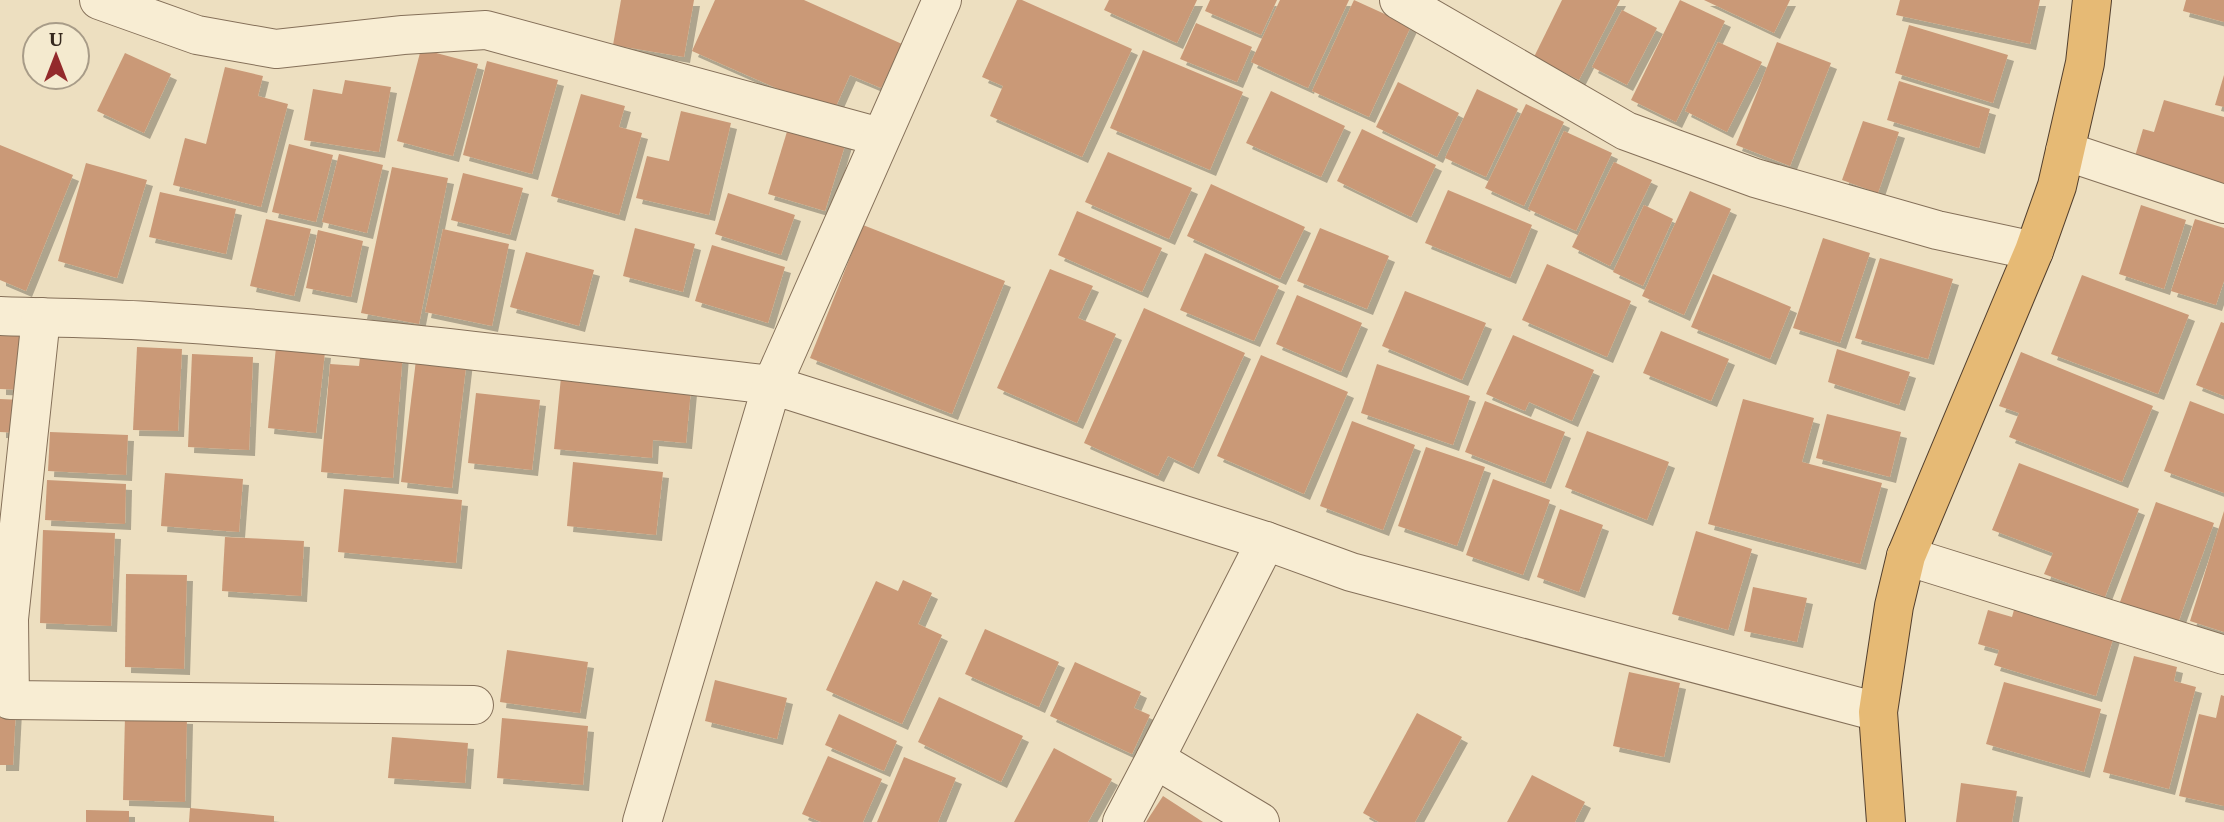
<svg xmlns="http://www.w3.org/2000/svg" width="2224" height="822" font-family="'IBM Plex Serif',serif">
  <defs>
    <filter id="shadow"><feDropShadow dx="6" dy="6" stdDeviation="0" flood-color="#0004"/></filter>
  </defs>
  <rect width="100%" height="100%" fill="#eddfc0"/>
  <g fill="#ca9977" filter="url(#shadow)">
    <path d="M621 0H694L684 57 613 45Z"/>
    <path d="M715 0H804L902 44 881 88 850 75 833 113 692 51Z"/>
    <path d="M1017 0H1022L1132 49 1082 157 990 116 1003 86 982 77Z"/>
    <path d="M1109 0H1197L1177 43 1104 10Z"/>
    <path d="M1210 0H1277L1261 35 1205 11Z"/>
    <path d="M1280 0H1349L1308 88 1251 62Z"/>
    <path d="M1354 0 1411 26 1369 117 1312 91Z"/>
    <path d="M1562 0H1620L1579 80 1534 57Z"/>
    <path d="M1680 0 1725 21 1676 122 1631 100Z"/>
    <path d="M1704 0H1790L1774 33Z"/>
    <path d="M1900 0H2040L2030 44 1896 15Z"/>
    <path d="M2186 0H2224V22L2183 11Z"/>
    <path d="M1622 10 1657 28 1627 85 1592 67Z"/>
    <path d="M1196 23 1252 47 1237 82 1180 59Z"/>
    <path d="M1909 25 2008 55 1993 103 1895 73Z"/>
    <path d="M1718 42 1762 62 1727 132 1685 111Z"/>
    <path d="M1777 42 1831 63 1790 166 1736 145Z"/>
    <path d="M421 49 478 64 453 156 397 141Z"/>
    <path d="M1143 50 1243 92 1210 170 1110 128Z"/>
    <path d="M125 53 171 74 144 133 97 111Z"/>
    <path d="M487 61 558 80 532 174 463 155Z"/>
    <path d="M225 67 263 76 258 96 288 104 261 207 173 185 185 138 206 144Z"/>
    <path d="M2224 75V107L2215 105Z"/>
    <path d="M345 80 391 87 379 152 304 140 313 89 342 94Z"/>
    <path d="M1899 81 1990 109 1979 148 1887 120Z"/>
    <path d="M1398 82 1459 113 1437 157 1376 127Z"/>
    <path d="M1477 89 1518 109 1486 177 1445 158Z"/>
    <path d="M1271 91 1345 126 1321 177 1246 143Z"/>
    <path d="M581 94 625 106 619 127 642 133 619 215 551 196Z"/>
    <path d="M2164 100 2224 117V189L2133 163 2143 129 2154 132Z"/>
    <path d="M1526 104 1564 122 1524 206 1485 188Z"/>
    <path d="M681 111 731 123 709 215 636 198 647 156 669 161Z"/>
    <path d="M1863 121 1899 132 1878 193 1842 180Z"/>
    <path d="M789 125 846 142 825 211 768 194Z"/>
    <path d="M1362 129 1436 165 1411 217 1337 181Z"/>
    <path d="M1564 131 1612 153 1576 231 1528 209Z"/>
    <path d="M289 144 333 155 316 222 272 212Z"/>
    <path d="M0 145 73 175 26 291 0 280Z"/>
    <path d="M1108 152 1192 188 1169 239 1085 202Z"/>
    <path d="M339 154 383 165 367 233 322 222Z"/>
    <path d="M1614 162 1652 180 1610 266 1572 247Z"/>
    <path d="M86 163 147 180 117 278 58 261Z"/>
    <path d="M392 167 448 178 419 324 361 313Z"/>
    <path d="M463 173 523 188 510 235 451 220Z"/>
    <path d="M1211 184 1305 227 1280 279 1187 236Z"/>
    <path d="M1448 190 1532 225 1510 278 1425 243Z"/>
    <path d="M1690 191 1731 209 1684 315 1642 296Z"/>
    <path d="M160 192 236 209 226 254 149 237Z"/>
    <path d="M728 193 795 215 781 255 715 234Z"/>
    <path d="M1644 205 1673 219 1643 286 1613 272Z"/>
    <path d="M2141 205 2186 220 2164 289 2119 274Z"/>
    <path d="M1077 211 1162 248 1142 292 1058 255Z"/>
    <path d="M266 219 311 229 294 296 250 286Z"/>
    <path d="M2195 219 2224 228V281L2216 305 2171 291Z"/>
    <path d="M863 225 1005 281 952 414 810 358Z"/>
    <path d="M635 228 695 244 683 292 623 276Z"/>
    <path d="M1320 228 1389 256 1367 309 1297 281Z"/>
    <path d="M443 229 509 244 492 326 425 312Z"/>
    <path d="M318 230 363 241 351 297 306 288Z"/>
    <path d="M1823 238 1870 253 1840 343 1793 328Z"/>
    <path d="M712 245 785 267 768 323 695 301Z"/>
    <path d="M526 252 594 270 579 326 510 307Z"/>
    <path d="M1205 253 1279 286 1254 341 1180 310Z"/>
    <path d="M1880 258 1953 279 1928 359 1855 338Z"/>
    <path d="M1547 264 1631 301 1607 357 1522 320Z"/>
    <path d="M1050 269 1093 286 1078 318 1116 334 1077 423 997 388Z"/>
    <path d="M1713 274 1791 307 1770 359 1691 327Z"/>
    <path d="M2082 275 2189 315 2158 394 2051 354Z"/>
    <path d="M1405 291 1486 323 1462 380 1382 346Z"/>
    <path d="M1297 295 1362 323 1341 372 1276 344Z"/>
    <path d="M1144 308 1245 353 1193 468 1168 456 1158 476 1084 443Z"/>
    <path d="M2221 322 2224 323V396L2196 385Z"/>
    <path d="M1661 331 1729 359 1711 401 1643 373Z"/>
    <path d="M0 332 27 334 24 390 0 389Z"/>
    <path d="M1513 335 1594 370 1572 421 1529 402 1525 411 1486 394Z"/>
    <path d="M137 347 182 349 178 431 133 430Z"/>
    <path d="M276 347 325 352 316 433 268 428Z"/>
    <path d="M361 349 403 352 393 478 321 472 330 364 359 366Z"/>
    <path d="M1837 349 1910 372 1899 405 1828 382Z"/>
    <path d="M417 352 467 358 452 488 401 482Z"/>
    <path d="M2021 352 2153 406 2122 482 2009 437 2019 413 1999 406Z"/>
    <path d="M192 354 253 357 249 450 188 447Z"/>
    <path d="M1261 355 1348 392 1304 494 1217 456Z"/>
    <path d="M1377 364 1470 396 1453 445 1361 413Z"/>
    <path d="M561 377 691 389 686 443 653 440 652 458 554 449Z"/>
    <path d="M476 393 540 400 532 470 468 463Z"/>
    <path d="M0 399 22 400 21 433 0 432Z"/>
    <path d="M1743 399 1814 418 1802 462 1882 483 1860 564 1708 524Z"/>
    <path d="M1485 401 1565 432 1545 483 1465 452Z"/>
    <path d="M2190 401 2224 414V493L2164 471Z"/>
    <path d="M1827 414 1901 432 1890 477 1816 458Z"/>
    <path d="M1352 421 1415 445 1383 530 1320 506Z"/>
    <path d="M1587 431 1669 462 1647 520 1565 487Z"/>
    <path d="M50 432 128 435 126 475 48 471Z"/>
    <path d="M1426 447 1485 467 1457 546 1398 526Z"/>
    <path d="M573 462 663 472 656 535 567 526Z"/>
    <path d="M2019 463 2139 509 2105 597 2044 574 2053 553 1992 530Z"/>
    <path d="M165 473 243 479 239 532 161 526Z"/>
    <path d="M1493 479 1550 500 1523 575 1466 555Z"/>
    <path d="M47 480 126 484 125 524 45 520Z"/>
    <path d="M344 489 462 500 456 563 338 552Z"/>
    <path d="M2156 502 2214 523 2178 623 2120 602Z"/>
    <path d="M1560 509 1603 525 1579 592 1537 577Z"/>
    <path d="M2224 511V632L2190 621Z"/>
    <path d="M43 530 115 533 111 626 40 623Z"/>
    <path d="M1696 531 1752 549 1728 630 1672 614Z"/>
    <path d="M225 537 304 541 301 596 222 591Z"/>
    <path d="M126 574 187 575 184 669 125 667Z"/>
    <path d="M903 580 932 593 918 624 942 635 902 724 826 690 876 581 898 591Z"/>
    <path d="M1753 587 1807 598 1797 642 1744 631Z"/>
    <path d="M2017 599 2116 629 2096 696 1994 665 1999 650 1978 644 1988 610 2012 617Z"/>
    <path d="M985 629 1059 662 1039 707 965 674Z"/>
    <path d="M507 650 588 662 580 713 500 702Z"/>
    <path d="M2134 656 2177 667 2174 681 2196 687 2169 789 2103 772Z"/>
    <path d="M1075 662 1141 692 1134 708 1150 715 1132 754 1050 716Z"/>
    <path d="M1629 672 1680 683 1664 757 1613 746Z"/>
    <path d="M715 680 787 698 777 739 705 721Z"/>
    <path d="M2004 682 2101 709 2084 772 1986 744Z"/>
    <path d="M2221 695 2224 696V806L2179 796 2199 714 2216 718Z"/>
    <path d="M939 697 1023 736 1001 782 918 742Z"/>
    <path d="M0 706 16 707 13 765H0Z"/>
    <path d="M1417 713 1462 737 1415 822H1379L1363 813Z"/>
    <path d="M839 714 897 741 884 771 825 745Z"/>
    <path d="M125 716 187 718 185 802 123 800Z"/>
    <path d="M502 718 588 726 583 785 497 778Z"/>
    <path d="M392 737 468 743 465 783 388 778Z"/>
    <path d="M1054 748 1112 779 1088 822H1014Z"/>
    <path d="M828 756 882 779 863 822H821L802 814Z"/>
    <path d="M904 757 956 778 938 822H877Z"/>
    <path d="M1532 775 1585 802 1575 822H1507Z"/>
    <path d="M1961 783 2017 791 2012 822H1956Z"/>
    <path d="M1163 796 1203 822H1146Z"/>
    <path d="M190 808 274 816V822H189Z"/>
    <path d="M86 810 129 811V822H86Z"/>
  </g>
  <g fill="none" stroke-linecap="round" stroke-linejoin="round">
    <g stroke="#857059" stroke-width="40">
      <g id="minor">
        <path d="M99 0 197 35 276 49 403 35 486 30 880 137"/>
        <path d="M1399 0 1626 131 1755 178 1937 230 2034 251"/>
        <path d="M2065 151 2224 204"/>
        <path d="M0 316C49 318 99 318 149 321 357 334 565 362 772 385L942 0"/>
        <path d="M41 317 9 619 10 700 474 705"/>
        <path d="M1906 556 2224 655"/>
        <path d="M642 822 772 385 1266 541"/>
        <path d="M1122 822 1155 759"/>
        <path d="M1260 822 1155 759 1266 541 1351 572 1878 712"/>
      </g>
    </g>
    <g stroke="#533f2d" stroke-width="40">
      <path id="trunk" d="M1886 822 1878 712 1894 606 1906 556 2034 251 2057 186 2085 63 2092 0"/>
    </g>
    <use href="#minor" stroke="#f8edd3" stroke-width="38"/>
    <use href="#trunk" stroke="#e6ba75" stroke-width="38"/>
  </g>
  <g transform="translate(56 56)"><circle r="33" fill="#f4eacf" stroke="#a89c88" stroke-width="2"/>
  <path d="M0-5L12 26L0 18L-12 26Z" fill="#932a2b"/>
  <text y="-10" font-size="19" font-weight="bold" text-anchor="middle" fill="#35281d">U</text>
  </g>
</svg>
